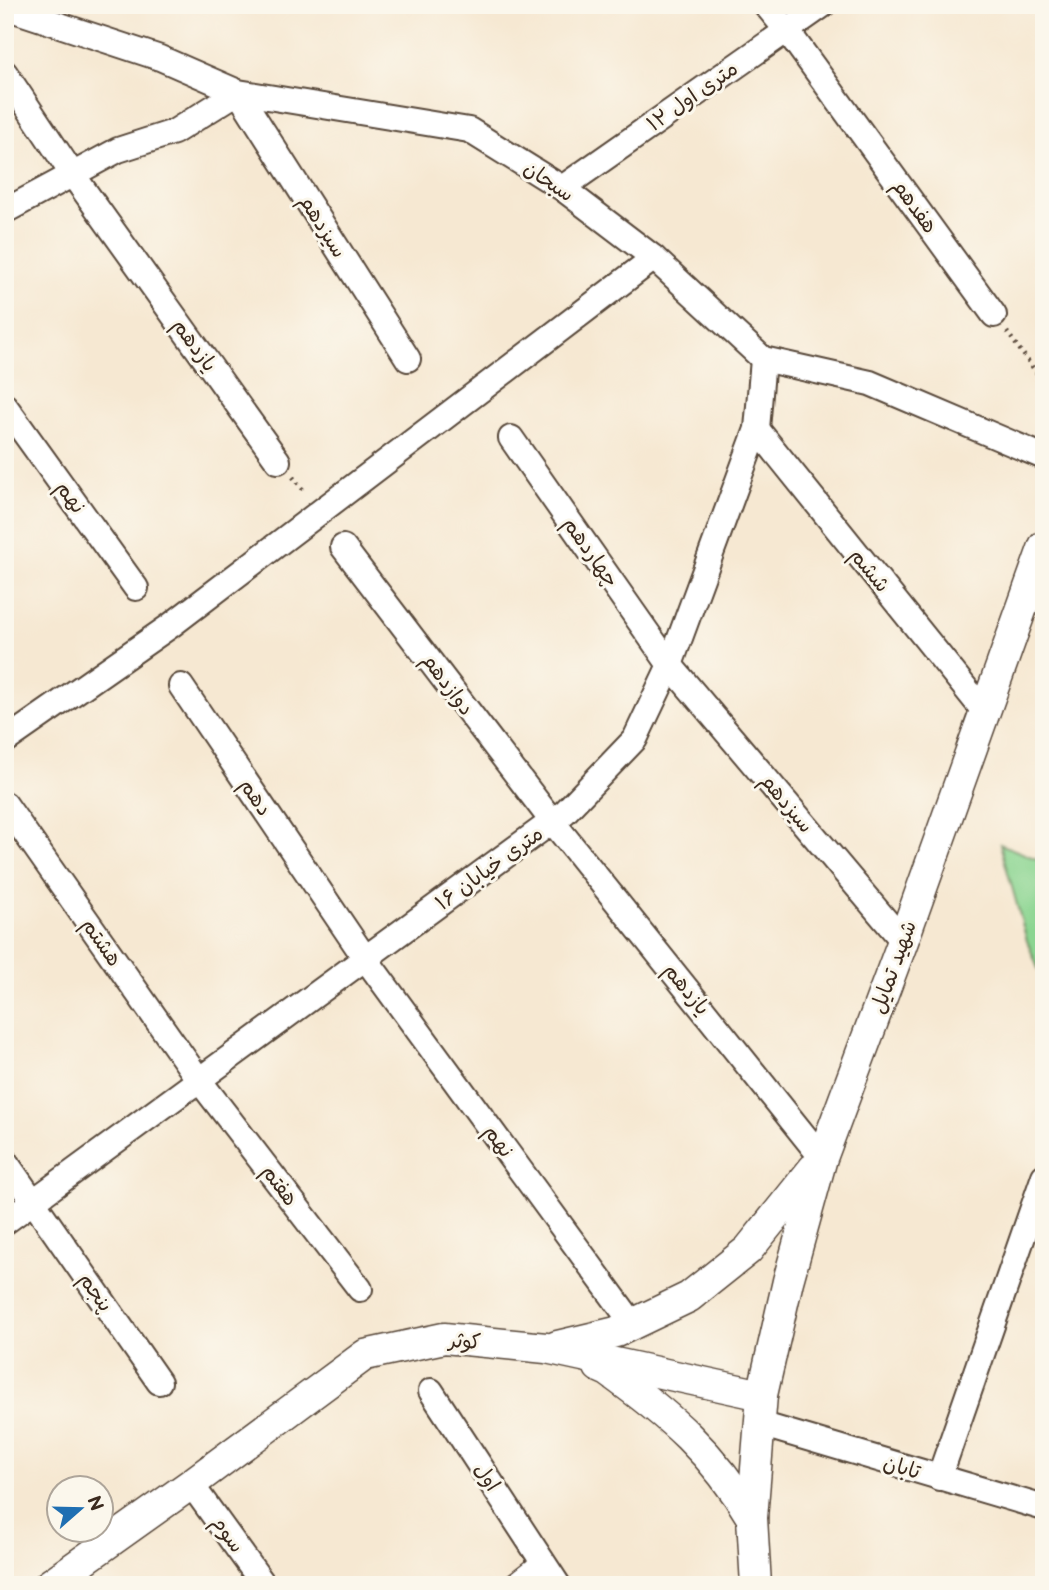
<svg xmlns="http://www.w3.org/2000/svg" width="1049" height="1590" font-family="'Balsamiq Sans','Playpen Sans Arabic',sans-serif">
  <rect width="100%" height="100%" fill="#fbf7ec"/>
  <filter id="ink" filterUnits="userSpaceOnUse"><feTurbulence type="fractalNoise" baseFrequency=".0143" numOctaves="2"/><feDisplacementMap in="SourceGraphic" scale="14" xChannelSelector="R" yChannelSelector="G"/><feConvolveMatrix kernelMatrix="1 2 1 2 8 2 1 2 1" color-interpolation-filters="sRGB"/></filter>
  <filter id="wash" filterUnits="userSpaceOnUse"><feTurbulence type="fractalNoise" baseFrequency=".00686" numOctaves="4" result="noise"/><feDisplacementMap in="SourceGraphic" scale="28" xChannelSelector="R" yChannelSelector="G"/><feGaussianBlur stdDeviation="1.57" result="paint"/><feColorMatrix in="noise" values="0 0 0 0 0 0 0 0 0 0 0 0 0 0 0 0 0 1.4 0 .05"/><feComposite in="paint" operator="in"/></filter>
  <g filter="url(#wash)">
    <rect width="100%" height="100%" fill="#f6e8d2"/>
    <path fill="#8bd591" stroke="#638058" stroke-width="2" d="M1000 844 1044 862V983L1027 941Z"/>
  </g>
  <g filter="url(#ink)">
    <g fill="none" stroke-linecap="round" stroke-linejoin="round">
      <g stroke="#574639" stroke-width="28">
        <g id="minor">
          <path d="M766 5 786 29 994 315"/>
          <path d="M5 7 160 58 238 92 469 130 562 188 654 258 763 359 870 383 1044 457"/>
          <path d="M5 73 73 175 278 461"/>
          <path d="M562 188 823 5"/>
          <path d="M5 211 118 150 174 132 238 92 408 359"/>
          <path d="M5 406 136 588"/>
          <path d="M757 429 984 711"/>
          <path d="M511 438 670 665 903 941"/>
          <path d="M343 547 552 821 822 1158"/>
          <path d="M181 686 365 958 633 1324"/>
          <path d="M5 741 170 626 654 258"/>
          <path d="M5 804 199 1080 360 1289"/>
          <path d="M5 1161 159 1382"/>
          <path d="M5 1222 565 812 635 739 670 665 757 429 763 359"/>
          <path d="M431 1391 558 1585"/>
          <path d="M760 1424 1044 1508"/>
          <path d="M939 1478 1044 1176"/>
          <path d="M191 1484 264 1585"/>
          <path d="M516 1585 543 1564"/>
        </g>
      </g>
      <g stroke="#574639" stroke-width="33">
        <g id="tertiary">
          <path d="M557 1346 616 1332 689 1297 748 1250 813 1169"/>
          <path d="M599 1367 608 1371C670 1416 713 1452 752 1518"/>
          <path d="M49 1585 191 1484 365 1355 444 1338 546 1348 762 1395"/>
          <path d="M756 1585 752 1518 762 1395 788 1281 822 1158 903 941 1044 546"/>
        </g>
      </g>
      <g stroke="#574639" stroke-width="4.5" stroke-dasharray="2 5" stroke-linecap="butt">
        <path d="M1007 332 1044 383"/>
        <path d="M293 477 305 492"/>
      </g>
      <use href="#minor" stroke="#fff" stroke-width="24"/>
      <use href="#tertiary" stroke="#fff" stroke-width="30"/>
    </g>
  </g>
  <g text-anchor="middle" stroke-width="6" stroke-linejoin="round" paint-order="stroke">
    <g font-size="21" fill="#3b2a1e" stroke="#fbf7ec">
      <text transform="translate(692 96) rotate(-35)" y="7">۱۲ متری اول</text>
      <text transform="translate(549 181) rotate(34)" y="7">سبحان</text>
      <text transform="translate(915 206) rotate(54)" y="7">هفدهم</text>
      <text transform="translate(323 226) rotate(58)" y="7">سیزدهم</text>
      <text transform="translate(195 345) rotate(54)" y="7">یازدهم</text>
      <text transform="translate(71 497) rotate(54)" y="7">نهم</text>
      <text transform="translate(591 552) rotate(55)" y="7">چهاردهم</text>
      <text transform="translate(870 570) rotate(51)" y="7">ششم</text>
      <text transform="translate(448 684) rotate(53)" y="7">دوازدهم</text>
      <text transform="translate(256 797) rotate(56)" y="7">دهم</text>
      <text transform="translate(787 803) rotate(50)" y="7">سیزدهم</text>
      <text transform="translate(489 868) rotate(-36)" y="7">۱۶ متری خیابان</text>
      <text transform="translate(102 942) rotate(55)" y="7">هشتم</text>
      <text transform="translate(893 967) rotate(-70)" y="7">شهید تمایل</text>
      <text transform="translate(687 989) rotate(51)" y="7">یازدهم</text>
      <text transform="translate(499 1141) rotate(54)" y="7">نهم</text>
      <text transform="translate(280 1185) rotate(53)" y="7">هفتم</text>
      <text transform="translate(96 1292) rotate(55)" y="7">پنجم</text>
      <text transform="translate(465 1341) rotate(4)" y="7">کوثر</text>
      <text transform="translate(902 1467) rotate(17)" y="7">تابان</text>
      <text transform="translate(487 1477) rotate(57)" y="7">اول</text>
      <text transform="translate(228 1534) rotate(54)" y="7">سوم</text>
    </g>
  </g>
  <rect width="1049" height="1590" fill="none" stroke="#fbf7ec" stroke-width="28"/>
  <g transform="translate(80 1509) rotate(70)"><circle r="33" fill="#fbf7ec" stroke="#aea59a" stroke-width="2"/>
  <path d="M0-5L12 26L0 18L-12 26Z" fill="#1f6fb2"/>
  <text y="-10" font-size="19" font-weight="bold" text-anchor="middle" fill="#3b2a1e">N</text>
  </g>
</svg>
